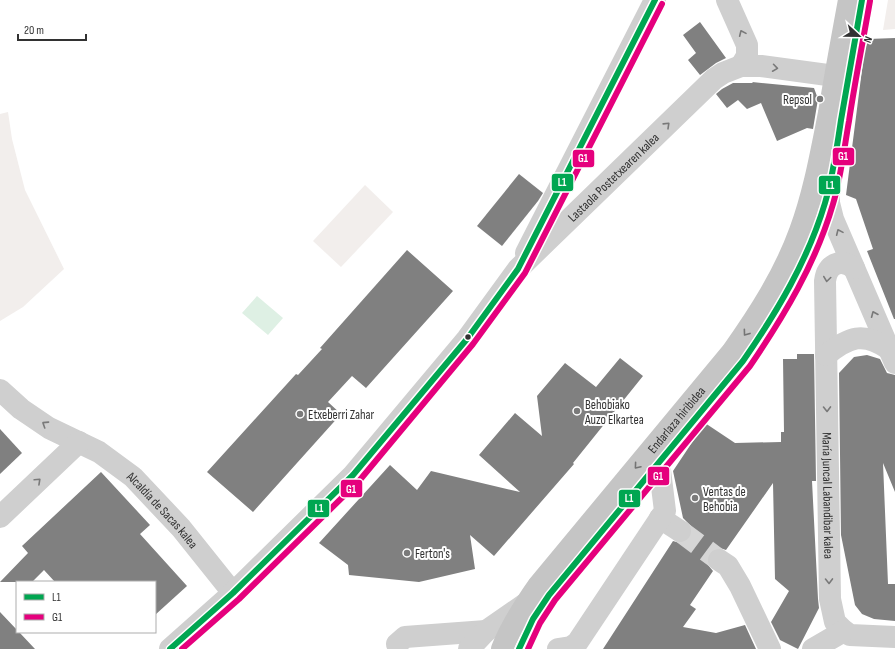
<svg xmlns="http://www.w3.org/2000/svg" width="895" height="649" font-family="'Sofia Sans Condensed',sans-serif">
  <rect width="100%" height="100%" fill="#fff"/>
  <g fill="#f2eeec">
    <path d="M888 0H895V29L883 30Z"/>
    <path d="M8 112 12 139 25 190 64 269 23 307 0 321V114Z"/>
    <path d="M365 185 393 212 341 267 313 241Z"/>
  </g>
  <path fill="#def0e4" d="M257 296 283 318 268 335 242 313Z"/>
  <g fill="#808080">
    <path d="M700 22 726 58 716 63 700 75 688 60 696 53 683 35Z"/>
    <path d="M895 38V319H894L867 251 873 249 856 199 846 195 864 54 868 39Z"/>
    <path d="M752 82 814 88 818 99 813 129 807 128 777 141 761 103 747 109 738 100 727 108 716 94 722 89 733 83H753Z"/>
    <path d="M519 174 543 193 538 201 502 246 477 226Z"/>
    <path d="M407 250 453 291 366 388 352 376 328 402 341 414 253 512 207 472 296 374 298 375 322 349 320 348Z"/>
    <path d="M797 354H814L816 481H812L818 599 819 608 798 649 780 640 771 622 789 591 775 579 773 483 726 550 720 548 714 549 708 553 707 559 708 565 713 571 690 605 696 609 683 627 716 633 745 625 756 649H603L673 541 680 543 686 542 691 537 692 532 691 526 683 518 673 471 705 423 735 443 781 442V432H784L783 359H797Z"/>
    <path d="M867 355 880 359 887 373 895 375V492L883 463 888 584H895V621L874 619 862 614 855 605 841 535 839 373 854 357Z"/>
    <path d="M620 358 643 376 573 463 574 464 494 556 470 535 475 569 419 582 349 575 348 565 319 543 390 465 417 490 431 471 520 492 479 455 515 413 542 436 537 396 565 363 596 387Z"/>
    <path d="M0 429 22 453 0 474Z"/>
    <path d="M101 472 150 525 140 534 187 586 155 615V582H55L44 570 32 582H0L28 553 22 546Z"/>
    <path d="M0 612 17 630V632H19L35 649H0Z"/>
  </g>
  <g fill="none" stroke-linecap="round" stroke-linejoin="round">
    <path stroke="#d6d6d6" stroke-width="22" stroke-dasharray="22 11" stroke-linecap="butt" d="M680 531 719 560"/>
    <g stroke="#cfcfcf" stroke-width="22">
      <path d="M727 0 747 45V56L741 66"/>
      <path d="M829 187V203L833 219 895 363"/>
      <path d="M526 253 655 0"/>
      <path id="s1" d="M854 268C840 257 827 265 825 281L830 599 835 622 844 631 850 635 895 637"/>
      <path d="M826 355C849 337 863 331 889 349"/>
      <path id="s2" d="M0 390 21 409 49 428 99 452 133 477 181 528 233 593"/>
      <path d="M0 517 79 442"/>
      <path d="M660 518 680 531"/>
      <path d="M719 560 728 566 740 586 770 649"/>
      <path d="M397 644 405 637 486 631"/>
      <path id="s3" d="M170 649 233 593 353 475 467 339 518 269 714 79 723 73 741 66H761L835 76"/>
      <path d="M469 649 486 631 525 604"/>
      <path d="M558 649 571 647 577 643 665 511 659 462"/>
      <path d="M813 649 844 631"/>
    </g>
    <path stroke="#c5c5c5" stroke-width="22" id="s4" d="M502 649C511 626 524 606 538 586L732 352C759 314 784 275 800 231 814 193 821 153 829 113 835 76 842 38 849 0"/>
    <g stroke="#fff" stroke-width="9">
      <g id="bus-1">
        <path d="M170 649 233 593 353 475 467 339 518 269 655 0"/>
        <path d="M519 649 533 619 549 595 743 361C777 312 808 260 825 203 833 176 837 147 841 120 848 80 855 40 862 0"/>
      </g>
    </g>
    <g stroke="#fff" stroke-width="9">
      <g id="bus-2">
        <path d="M182 649 239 599 359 481 473 344 525 273 662 4"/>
        <path d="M528 649 540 623 555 600 750 366C784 316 816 263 833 204 841 177 844 149 849 121 855 81 863 41 870 1"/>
      </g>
    </g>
    <use href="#bus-1" stroke="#00a651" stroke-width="6"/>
    <use href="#bus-2" stroke="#e5007d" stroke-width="6"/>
  </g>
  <defs><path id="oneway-chevron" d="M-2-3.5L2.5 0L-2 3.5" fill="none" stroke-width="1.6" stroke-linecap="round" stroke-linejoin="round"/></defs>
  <g stroke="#797979">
    <use href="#oneway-chevron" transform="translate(742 33) rotate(-114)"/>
    <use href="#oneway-chevron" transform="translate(775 68) rotate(8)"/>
    <use href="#oneway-chevron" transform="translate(667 125) rotate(-44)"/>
    <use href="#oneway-chevron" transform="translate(839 232) rotate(-114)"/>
    <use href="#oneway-chevron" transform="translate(827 279) rotate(98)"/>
    <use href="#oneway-chevron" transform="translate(874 314) rotate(-113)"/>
    <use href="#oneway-chevron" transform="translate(827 409) rotate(89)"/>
    <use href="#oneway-chevron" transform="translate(45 424) rotate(-147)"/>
    <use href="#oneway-chevron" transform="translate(38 481) rotate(-43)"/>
    <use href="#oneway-chevron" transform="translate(829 581) rotate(89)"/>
  </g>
  <g stroke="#747474">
    <use href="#oneway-chevron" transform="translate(746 333) rotate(126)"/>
    <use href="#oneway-chevron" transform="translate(637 466) rotate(130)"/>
  </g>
  <g fill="#7a7a7a" stroke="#fff" stroke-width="1.5">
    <circle cx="820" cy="99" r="4"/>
    <circle cx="577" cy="411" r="4"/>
    <circle cx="300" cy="414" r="4"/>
    <circle cx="695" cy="498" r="4"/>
    <circle cx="407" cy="553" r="4"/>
  </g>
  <circle fill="#323232" stroke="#fff" stroke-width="1.5" cx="468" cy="337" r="3.5"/>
  <g text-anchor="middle" stroke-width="4" stroke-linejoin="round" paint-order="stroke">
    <g font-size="13" fill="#323232" stroke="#fff" text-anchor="start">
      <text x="812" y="104" text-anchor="end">Repsol</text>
      <text x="585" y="409">Behobiako<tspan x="585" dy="15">Auzo Elkartea</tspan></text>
      <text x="308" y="419">Etxeberri Zahar</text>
      <text x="703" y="496">Ventas de<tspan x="703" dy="15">Behobia</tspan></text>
      <text x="415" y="558">Ferton's</text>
    </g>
    <g font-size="13" fill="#323232" stroke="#fff">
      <text dy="5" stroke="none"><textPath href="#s3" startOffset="649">Lastaola Postetxearen kalea</textPath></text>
      <text dy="5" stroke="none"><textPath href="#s4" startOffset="289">Endarlaza hiribidea</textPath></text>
      <text dy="5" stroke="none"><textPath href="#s1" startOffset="255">María Juncal Labandibar kalea</textPath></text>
      <text dy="5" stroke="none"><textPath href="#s2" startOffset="204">Alcaldía de Sacas kalea</textPath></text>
    </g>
  </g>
  <g stroke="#fff" stroke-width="1.5">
    <rect x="832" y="147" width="23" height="19" rx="4" fill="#e5007d"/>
    <rect x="572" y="149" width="23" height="19" rx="4" fill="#e5007d"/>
    <rect x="551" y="173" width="23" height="19" rx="4" fill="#00a651"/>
    <rect x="818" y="175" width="23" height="20" rx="4" fill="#00a651"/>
    <rect x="647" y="466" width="23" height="20" rx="4" fill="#e5007d"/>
    <rect x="340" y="479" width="23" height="19" rx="4" fill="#e5007d"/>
    <rect x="618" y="489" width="23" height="19" rx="4" fill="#00a651"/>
    <rect x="307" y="499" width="23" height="19" rx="4" fill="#00a651"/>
  </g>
  <g font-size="11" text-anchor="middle" font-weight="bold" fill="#fff">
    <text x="843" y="160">G1</text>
    <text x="583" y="162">G1</text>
    <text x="562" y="186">L1</text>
    <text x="830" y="189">L1</text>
    <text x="658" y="480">G1</text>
    <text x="351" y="493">G1</text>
    <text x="629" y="502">L1</text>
    <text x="319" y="512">L1</text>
  </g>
  <rect x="16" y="581" width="140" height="52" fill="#ffffff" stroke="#adadad"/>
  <rect x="24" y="594" width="20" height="6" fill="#00a651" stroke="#adadad"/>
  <text x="52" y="601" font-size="12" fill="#323232">L1</text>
  <rect x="24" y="614" width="20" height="6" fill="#e5007d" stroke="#adadad"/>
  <text x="52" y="621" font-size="12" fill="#323232">G1</text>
  <g transform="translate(859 36) rotate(112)" stroke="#ffffff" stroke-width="3" paint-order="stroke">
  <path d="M0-3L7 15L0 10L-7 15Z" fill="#323232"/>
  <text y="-6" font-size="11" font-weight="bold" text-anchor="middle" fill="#323232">N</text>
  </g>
  <path d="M18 34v6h68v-6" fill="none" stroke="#323232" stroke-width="2"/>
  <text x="24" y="34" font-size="12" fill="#323232" stroke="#ffffff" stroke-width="3" paint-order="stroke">20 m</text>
</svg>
